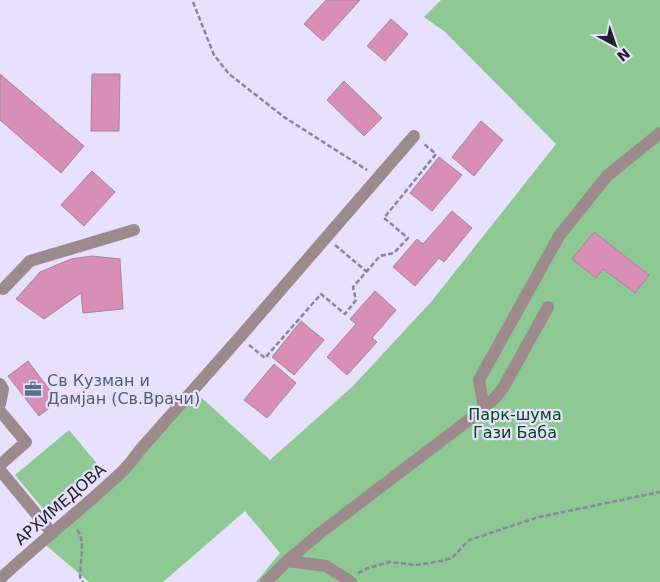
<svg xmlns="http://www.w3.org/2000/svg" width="660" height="582" font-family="'DejaVu Sans',sans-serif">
  <rect width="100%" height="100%" fill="#e7e1fd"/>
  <g fill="#8ec993">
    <path d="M441 0H660V582H256L280 553 245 511 163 582H89L41 541 67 520 194 391 270 460 352 387 431 302 556 144 445 32 424 17Z"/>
    <path d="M69 430 99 466 45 511 15 475Z"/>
  </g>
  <g fill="#d88fb6" stroke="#a88597">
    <path d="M326 0H360L323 41 304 24Z"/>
    <path d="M391 19 408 34 385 61 367 46Z"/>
    <path d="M0 74 84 146 61 173 0 120Z"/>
    <path d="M92 74H120L119 131H91Z"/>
    <path d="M344 81 382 118 364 136 327 100Z"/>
    <path d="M481 121 503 140 474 176 452 157Z"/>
    <path d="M439 157 462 175 432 211 410 193Z"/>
    <path d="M92 171 115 192 84 226 61 205Z"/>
    <path d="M452 211 472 228 444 262 439 258 415 286 393 267 417 239 423 244Z"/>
    <path d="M594 232 649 275 635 293 603 269 596 278 572 259Z"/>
    <path d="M92 256 120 259 123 309 83 313 81 293 44 319 16 299 40 272 71 259Z"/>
    <path d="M375 291 396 310 372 338 377 342 347 375 327 357 356 324 350 319Z"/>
    <path d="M301 321 324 340 294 375 272 357Z"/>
    <path d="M28 361 58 401 39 416 8 376Z"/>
    <path d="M274 364 296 383 267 418 244 400Z"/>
  </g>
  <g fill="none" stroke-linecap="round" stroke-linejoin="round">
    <g stroke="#8a869b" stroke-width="2.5" stroke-dasharray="5 2.5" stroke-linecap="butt">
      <path d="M193 2 214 55 229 74 284 117 367 170"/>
      <path d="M335 245 366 271"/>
      <path d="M249 345 265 358 321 294 345 314 356 300 353 287 380 256 394 253 408 238 384 218 436 154 424 144"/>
      <path d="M77 530C86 539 80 564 80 577L83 582"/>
      <path d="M358 573 368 568 390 562 416 565 441 561 452 558 469 540 539 517 660 492"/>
    </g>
    <g stroke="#9c8a8d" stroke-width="12">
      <path d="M3 289 30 261 134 230"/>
      <path d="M0 384 3 389 0 404"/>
      <path d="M484 408 479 380 559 236 607 176 660 133"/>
      <path d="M0 411 26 442 0 465"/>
      <path d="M0 470 52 533"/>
      <path d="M287 561 326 566 351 582"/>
      <path d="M0 579C30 551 62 525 93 498 109 483 127 470 139 451L240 337 414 136"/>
      <path d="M266 582 287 561 320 533 470 419 494 399 503 388 548 307"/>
    </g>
  </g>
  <defs>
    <g id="office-bare" transform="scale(1.35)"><path d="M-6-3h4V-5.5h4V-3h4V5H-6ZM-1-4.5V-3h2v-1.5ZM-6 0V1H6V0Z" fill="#5c6f8a" stroke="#e7e1fd" stroke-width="2.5" paint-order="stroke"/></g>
  </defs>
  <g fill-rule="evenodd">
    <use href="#office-bare" x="33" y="389"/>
  </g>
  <g text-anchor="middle" stroke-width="4.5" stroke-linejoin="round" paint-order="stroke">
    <g font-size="16" fill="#4e5e75" stroke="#e7e1fd" text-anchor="start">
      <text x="47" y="386">Св Кузман и<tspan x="47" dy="18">Дамјан (Св.Врачи)</tspan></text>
    </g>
    <g font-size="16" fill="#014915" stroke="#e7e1fd">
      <text x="515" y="420">Парк-шума<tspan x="515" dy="18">Гази Баба</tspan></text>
    </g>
    <g font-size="16" fill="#221f2c" stroke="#e7e1fd">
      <text transform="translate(60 504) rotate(-41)" y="6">АРХИМЕДОВА</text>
    </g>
  </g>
  <g transform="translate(615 45) rotate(140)" stroke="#e7e1fd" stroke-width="4" paint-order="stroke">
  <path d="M0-4L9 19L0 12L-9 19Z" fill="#221f2c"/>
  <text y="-8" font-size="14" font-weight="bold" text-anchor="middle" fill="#221f2c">N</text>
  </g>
</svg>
